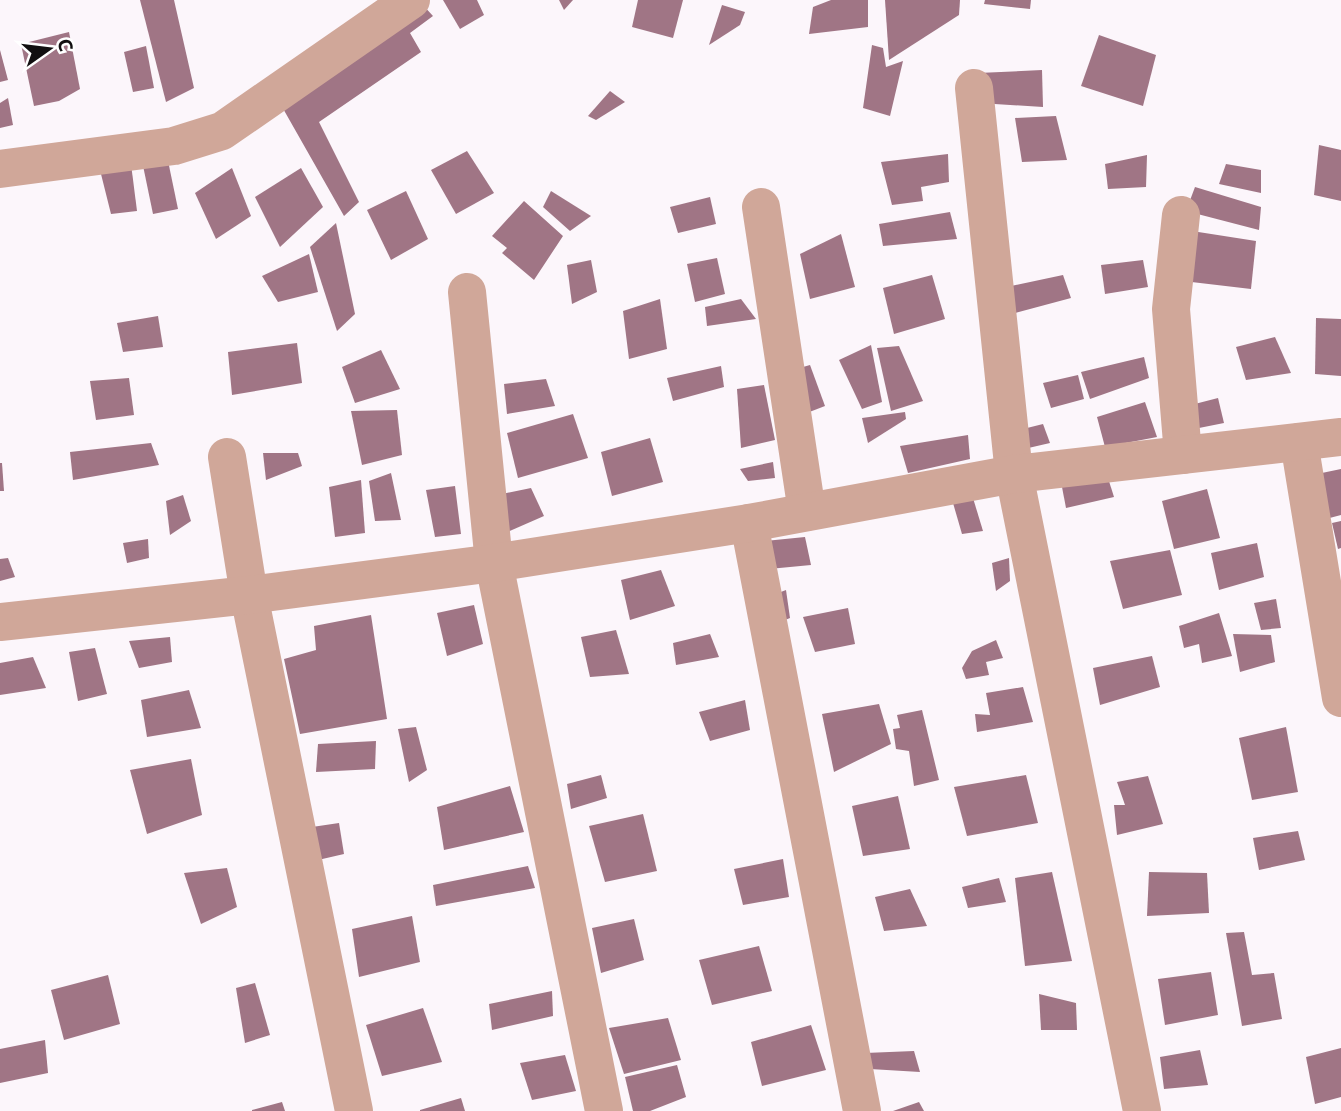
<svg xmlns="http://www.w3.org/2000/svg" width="1341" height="1111" font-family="'Noto Sans',sans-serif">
  <rect width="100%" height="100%" fill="#fcf6fb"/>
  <g fill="#a07585">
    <path d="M140 0H174L194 88 166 102Z"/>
    <path d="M443 0H477L484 15 460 29Z"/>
    <path d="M559 0H573L564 10Z"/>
    <path d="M638 0H683L673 38 632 27Z"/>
    <path d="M831 0H868V27L809 34 813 7Z"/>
    <path d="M885 0H960L959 15 889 60Z"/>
    <path d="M985 0H1031L1030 9 984 4Z"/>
    <path d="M421 3 433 16 410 33 421 52 319 122 359 202 344 216 277 98Z"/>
    <path d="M722 5 745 12 740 25 709 45Z"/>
    <path d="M69 32 80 89 59 101 34 106 21 44Z"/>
    <path d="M1099 35 1156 55 1143 106 1081 86Z"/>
    <path d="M872 45 883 48 886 67 903 61 890 116 863 108Z"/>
    <path d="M146 46 154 88 133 92 124 52Z"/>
    <path d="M0 50 8 80 0 82Z"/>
    <path d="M1042 70 1043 107 979 103 978 73Z"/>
    <path d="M610 91 625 102 596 120 588 116Z"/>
    <path d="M8 98 13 125 0 128V103Z"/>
    <path d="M1056 116 1067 160 1022 162 1015 118Z"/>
    <path d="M1319 145 1341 150V201L1314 195Z"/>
    <path d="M467 151 494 193 456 214 431 170Z"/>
    <path d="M948 154 949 182 921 187 923 201 892 205 881 162Z"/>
    <path d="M1147 155 1146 187 1108 189 1105 164Z"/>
    <path d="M141 156H167L178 209 153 214Z"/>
    <path d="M131 164 137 211 111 214 100 170Z"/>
    <path d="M1226 164 1261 170V193L1219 184Z"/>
    <path d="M232 168 251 216 216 239 195 193Z"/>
    <path d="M301 168 323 207 280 247 255 197Z"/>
    <path d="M1195 187 1261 207 1259 230 1186 211Z"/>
    <path d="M406 191 428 239 391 260 367 210Z"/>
    <path d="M551 191 591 216 570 231 543 207Z"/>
    <path d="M710 197 716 224 678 233 670 207Z"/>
    <path d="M524 201 563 236 534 280 502 253 507 248 492 236Z"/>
    <path d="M950 212 957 239 883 246 879 224Z"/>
    <path d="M336 223 355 314 337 331 310 247Z"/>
    <path d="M1192 231 1256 241 1251 289 1183 281Z"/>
    <path d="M841 234 855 287 810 299 800 254Z"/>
    <path d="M309 254 318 292 278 302 262 276Z"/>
    <path d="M717 258 725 294 695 302 687 264Z"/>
    <path d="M591 260 597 292 572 304 567 265Z"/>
    <path d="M1143 260 1148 287 1105 294 1101 265Z"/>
    <path d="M932 275 945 319 894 334 883 288Z"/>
    <path d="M1063 275 1071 298 1008 315 1002 288Z"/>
    <path d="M660 299 667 349 629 359 623 311Z"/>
    <path d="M741 299 756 319 707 326 705 307Z"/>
    <path d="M158 316 163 347 123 352 117 323Z"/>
    <path d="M1316 318 1341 319V376L1315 374Z"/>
    <path d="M1275 337 1291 373 1246 380 1236 347Z"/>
    <path d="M297 343 302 383 232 395 228 352Z"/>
    <path d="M871 345 882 402 862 409 839 360Z"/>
    <path d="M899 346 923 401 891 411 877 348Z"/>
    <path d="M381 350 400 389 355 403 342 367Z"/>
    <path d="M1144 357 1149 378 1090 399 1081 372Z"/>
    <path d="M810 365 825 406 799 416 796 369Z"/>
    <path d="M721 366 724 387 673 401 667 378Z"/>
    <path d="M1078 375 1084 399 1051 408 1043 383Z"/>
    <path d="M129 378 134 415 96 420 90 381Z"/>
    <path d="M546 379 555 406 507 414 504 384Z"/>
    <path d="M764 385 775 440 741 448 737 389Z"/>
    <path d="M1218 398 1224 423 1194 429 1187 406Z"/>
    <path d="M1145 402 1157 437 1105 447 1097 417Z"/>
    <path d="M397 410 402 455 362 465 351 411Z"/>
    <path d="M905 412 906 419 868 443 862 418Z"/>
    <path d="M573 414 588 458 518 478 507 433Z"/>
    <path d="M1043 424 1050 443 1024 449 1019 430Z"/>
    <path d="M968 435 970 459 908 473 900 446Z"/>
    <path d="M650 438 663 482 612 496 601 452Z"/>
    <path d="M151 443 159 465 73 480 70 452Z"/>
    <path d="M263 453H298L302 466 266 480Z"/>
    <path d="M773 462 775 478 748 481 740 469Z"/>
    <path d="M0 463H2L4 491H0Z"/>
    <path d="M1341 469V515L1322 520 1317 474Z"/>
    <path d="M391 473 401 520 375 521 369 481Z"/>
    <path d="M1108 478 1114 497 1066 508 1062 487Z"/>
    <path d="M361 480 365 533 335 537 329 487Z"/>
    <path d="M455 486 461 534 435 537 426 490Z"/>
    <path d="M531 488 544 516 505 533 497 495Z"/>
    <path d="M1207 489 1220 538 1174 549 1162 501Z"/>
    <path d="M183 495 191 521 170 535 166 501Z"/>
    <path d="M973 498 983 531 962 534 953 503Z"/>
    <path d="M1341 521V548L1338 549 1332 523Z"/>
    <path d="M805 537 811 565 769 569 765 541Z"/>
    <path d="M148 539 149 558 127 563 123 543Z"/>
    <path d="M1257 543 1264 577 1219 590 1211 553Z"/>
    <path d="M1170 550 1182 595 1123 609 1110 561Z"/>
    <path d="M8 558 15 577 0 581V559Z"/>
    <path d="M1009 558 1010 581 996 591 992 563Z"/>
    <path d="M661 570 675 606 630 620 621 580Z"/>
    <path d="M786 590 790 618 775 624 773 595Z"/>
    <path d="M1276 599 1281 628 1261 630 1254 603Z"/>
    <path d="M474 605 483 644 447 656 437 613Z"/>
    <path d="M848 608 855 644 815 652 803 617Z"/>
    <path d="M1219 613 1232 656 1202 663 1199 644 1184 648 1179 626Z"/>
    <path d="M371 615 387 719 300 734 284 659 316 650 314 626Z"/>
    <path d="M616 630 629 674 590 677 581 637Z"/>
    <path d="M710 634 719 657 676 665 673 643Z"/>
    <path d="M1233 634 1271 635 1275 662 1240 672Z"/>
    <path d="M170 637 172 662 139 668 129 641Z"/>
    <path d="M996 640 1003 658 986 662 989 675 966 679 962 668 972 651Z"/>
    <path d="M95 648 107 694 78 701 69 652Z"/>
    <path d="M1152 656 1160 687 1100 705 1093 668Z"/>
    <path d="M33 657 46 688 0 695V663Z"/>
    <path d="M1023 687 1033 722 977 732 975 714 990 715 986 693Z"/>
    <path d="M189 690 201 728 147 737 141 700Z"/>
    <path d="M745 700 750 730 710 741 699 712Z"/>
    <path d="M879 704 891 744 834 772 822 714Z"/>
    <path d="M922 710 939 780 914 786 909 751 896 749 893 729 900 728 897 715Z"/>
    <path d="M416 727 427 770 409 782 398 729Z"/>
    <path d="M1286 727 1298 792 1252 800 1239 738Z"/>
    <path d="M376 741 375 769 316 772 318 744Z"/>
    <path d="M191 759 202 815 147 834 130 770Z"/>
    <path d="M601 775 607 798 571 809 567 784Z"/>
    <path d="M1026 775 1038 823 967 836 954 787Z"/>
    <path d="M1148 776 1163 824 1117 835 1114 805H1125L1117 782Z"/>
    <path d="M510 786 524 832 444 850 437 807Z"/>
    <path d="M898 796 910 849 863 856 852 806Z"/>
    <path d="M643 814 657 871 605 882 589 826Z"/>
    <path d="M339 823 344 854 318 860 312 827Z"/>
    <path d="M1298 831 1305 860 1259 870 1253 838Z"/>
    <path d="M783 859 789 897 743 905 734 869Z"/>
    <path d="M528 866 535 888 436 906 433 885Z"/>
    <path d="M227 868 237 907 201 924 184 873Z"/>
    <path d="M1052 872 1072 961 1025 966 1015 878Z"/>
    <path d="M1149 872 1207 873 1209 913 1147 916Z"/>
    <path d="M999 878 1006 902 968 908 962 887Z"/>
    <path d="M910 889 927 926 884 931 875 897Z"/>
    <path d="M412 916 420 962 359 977 352 929Z"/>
    <path d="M634 919 644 960 601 973 592 928Z"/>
    <path d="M1244 932 1252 975 1274 973 1282 1019 1242 1026 1226 933Z"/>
    <path d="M759 946 772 991 712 1005 699 960Z"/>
    <path d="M1211 972 1218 1015 1165 1025 1158 979Z"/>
    <path d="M108 975 120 1024 64 1040 51 990Z"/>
    <path d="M255 983 270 1035 245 1043 236 988Z"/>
    <path d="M552 991 553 1016 492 1030 489 1004Z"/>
    <path d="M1039 994 1076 1003 1077 1030H1041Z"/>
    <path d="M423 1008 442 1062 382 1076 366 1025Z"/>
    <path d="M668 1018 681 1060 624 1074 609 1028Z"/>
    <path d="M811 1025 826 1070 762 1086 751 1042Z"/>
    <path d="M45 1040 48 1073 0 1083V1049Z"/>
    <path d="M1341 1048V1097L1315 1104 1306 1057Z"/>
    <path d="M1200 1050 1208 1085 1164 1089 1160 1057Z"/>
    <path d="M914 1051 920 1072 870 1069 865 1053Z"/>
    <path d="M565 1055 576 1091 532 1100 520 1063Z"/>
    <path d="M677 1065 686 1097 650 1111H633L625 1077Z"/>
    <path d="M461 1098 465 1111H420V1110Z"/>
    <path d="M282 1102 285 1111H252V1110Z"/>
    <path d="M919 1102 924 1111H893Z"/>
  </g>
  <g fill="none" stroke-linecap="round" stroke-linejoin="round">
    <g stroke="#d0a799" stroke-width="38">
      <path d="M974 88 1014 474 1142 1111"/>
      <path d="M0 169 174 146 222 131 411 0"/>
      <path d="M761 207 807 512"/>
      <path d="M1181 215 1171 309 1183 455"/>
      <path d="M467 292 494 563 604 1111"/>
      <path d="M1299 442 1341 698"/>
      <path d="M227 457 249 595 354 1111"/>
      <path d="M749 523 862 1111"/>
      <path d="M0 622 249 595 494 563 749 523 1014 474 1341 437"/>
    </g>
  </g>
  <g transform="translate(49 49) rotate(76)" stroke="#ffffff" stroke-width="5" paint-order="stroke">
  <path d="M0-5L12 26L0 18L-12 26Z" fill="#110f10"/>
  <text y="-10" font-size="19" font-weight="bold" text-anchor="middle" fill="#110f10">С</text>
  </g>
</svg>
